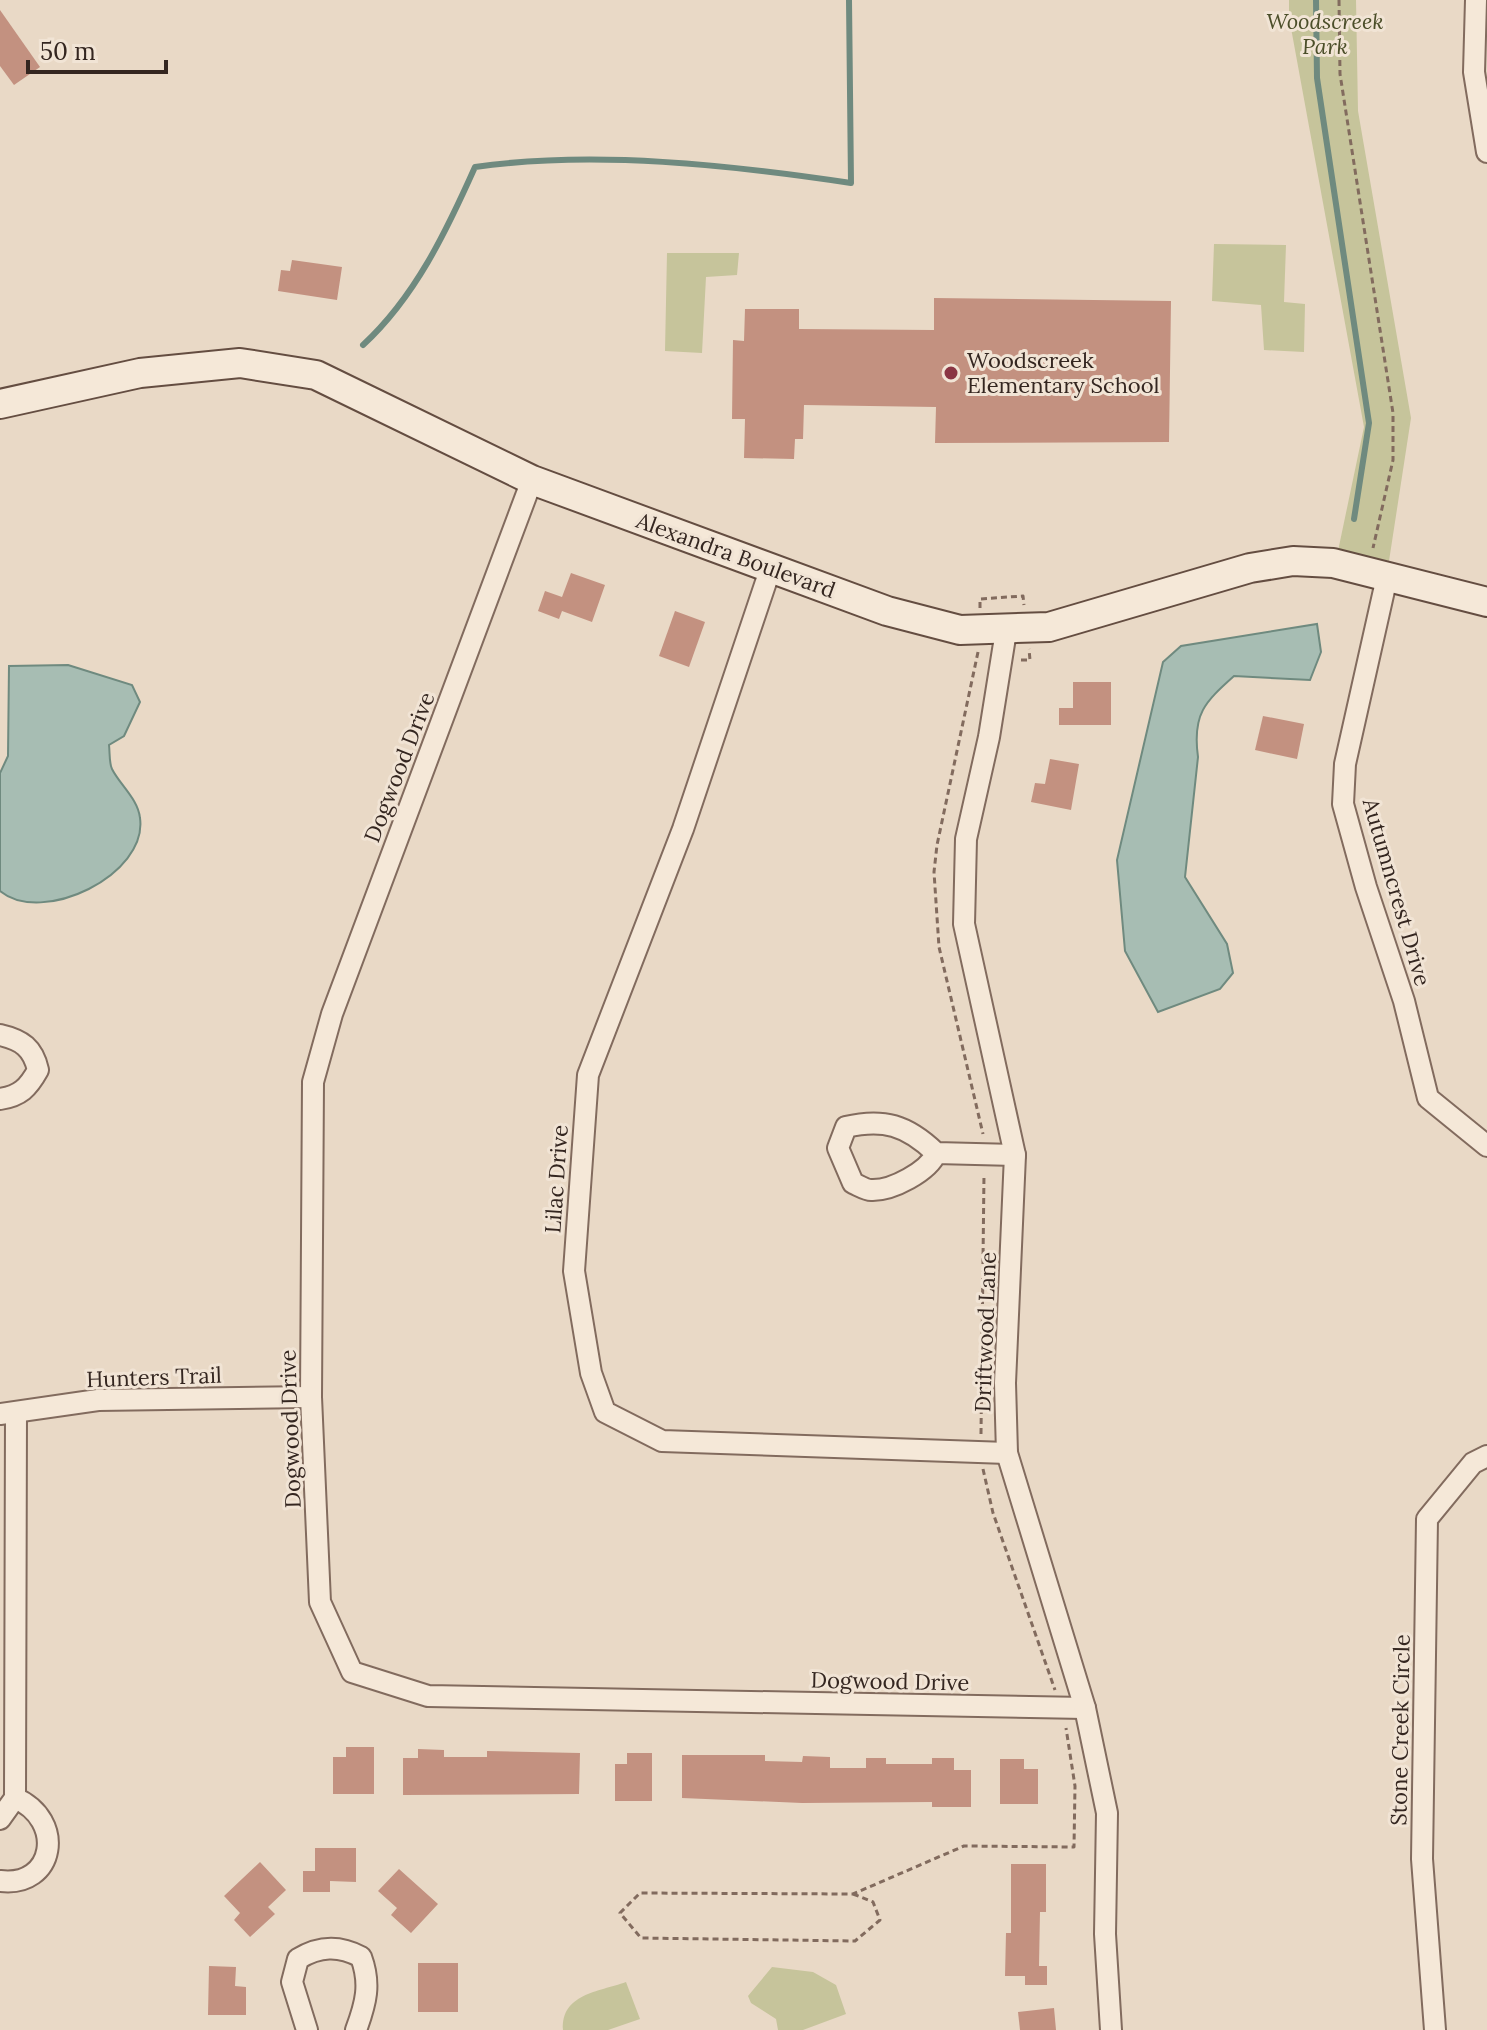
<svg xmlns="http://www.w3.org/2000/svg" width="1487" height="2030" font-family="Lora,serif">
  <rect width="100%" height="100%" fill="#e9d9c6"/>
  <g fill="#c6c49b">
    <path d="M1289 0H1356L1358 111 1411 418 1389 561 1338 551 1364 427 1289 17Z"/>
    <path d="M1214 244 1286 245 1284 302 1305 304 1304 352 1264 350 1261 305 1212 301Z"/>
    <path d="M667 253H739L737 275 706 277 702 353 665 351Z"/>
    <path d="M772 1967 813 1972 836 1985 846 2014 803 2030H778L776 2019 751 2003 748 1996Z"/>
    <path d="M626 1982 640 2019 608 2030H563C561 1994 598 1992 626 1982Z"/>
  </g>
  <g fill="#a7bdb3" stroke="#6f8a7f" stroke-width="2">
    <path d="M1317 624 1321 652 1310 680 1234 676C1205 702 1192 714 1198 757L1185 877 1227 944 1233 973 1220 989 1158 1012 1125 951 1117 860 1163 662 1181 646Z"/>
    <path d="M68 665 132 685 140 702 124 736 109 745C110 753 109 763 112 769 120 785 138 799 140 818 148 875 42 926 0 891V773L8 756 9 666Z"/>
  </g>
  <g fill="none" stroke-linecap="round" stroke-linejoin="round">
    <g stroke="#6f8a7f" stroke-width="6">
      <path d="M1316 0 1317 78 1369 423 1354 519"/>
      <path d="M363 345C415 297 446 232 475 167 594 150 731 165 851 183L849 0"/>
    </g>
  </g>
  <g fill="#c39180">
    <path d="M0 10 40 67 14 85 0 66Z"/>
    <path d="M292 260 342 267 337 300 278 291 281 270 290 271Z"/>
    <path d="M934 298 1171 301 1169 442 935 443 936 407 804 405 803 439H795L794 459 744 458 745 419H732L733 340 744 341 745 309H799V329L934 330Z"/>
    <path d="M571 573 605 585 592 622 562 611 559 619 538 611 545 591 562 597Z"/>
    <path d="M675 611 705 622 689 667 659 656Z"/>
    <path d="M1073 682H1111V725H1059V708H1073Z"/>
    <path d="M1263 716 1304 724 1297 759 1255 750Z"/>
    <path d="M1050 759 1079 764 1071 810 1031 802 1035 783 1045 784Z"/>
    <path d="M346 1747H374V1794H333V1757H346Z"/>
    <path d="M418 1749 444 1750V1757H487V1751L580 1753 579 1794 403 1795V1758H418Z"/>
    <path d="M627 1753H652V1801H615V1764H627Z"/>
    <path d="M682 1755H765V1761L802 1762 803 1756 830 1757V1768H866V1758H886V1764H932V1758H954V1770H971V1807H932V1802L802 1803 682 1798Z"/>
    <path d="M1000 1759H1024V1769H1038V1804H1000Z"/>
    <path d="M315 1848H356V1882L330 1881V1892H303V1871H315Z"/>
    <path d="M260 1862 286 1890 268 1907 275 1914 250 1937 234 1920 240 1913 224 1896Z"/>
    <path d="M1011 1864H1046V1912H1040L1039 1966H1047V1985H1025V1976H1005L1006 1933H1011Z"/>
    <path d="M399 1869 438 1904 411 1933 391 1915 397 1908 378 1891Z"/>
    <rect x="418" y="1963" width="40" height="49"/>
    <path d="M209 1966 236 1967 235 1986 246 1987V2015H208Z"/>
    <path d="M1054 2008 1056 2030H1020L1018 2012Z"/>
  </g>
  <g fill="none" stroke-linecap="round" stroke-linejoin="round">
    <g stroke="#826b5e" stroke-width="24">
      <g id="street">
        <path d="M1476 0 1474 72 1487 152"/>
        <path d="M532 480 332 1014 313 1082 311 1397 320 1602 352 1672 428 1696 1085 1708"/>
        <path d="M771 567 683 829 588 1075 574 1271 591 1373 605 1412 662 1441 1007 1453"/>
        <path d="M1387 577 1345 764 1343 804 1366 887 1404 1001 1428 1098 1487 1146"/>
        <path d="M1006 631 989 737 966 839 964 924 1015 1155 1005 1383 1007 1453 1085 1708 1107 1813 1105 1934 1111 2030"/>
        <path d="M0 1035C22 1040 33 1048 38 1070 28 1088 20 1096 0 1099"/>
        <path d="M936 1153C929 1171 892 1191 871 1190 866 1190 858 1185 853 1183L838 1148 846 1127C883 1118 907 1125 936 1153L1015 1155"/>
        <path d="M0 1414 98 1400 311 1397"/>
        <path d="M0 1819 15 1798 16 1413"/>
        <path d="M0 1881C55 1888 66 1820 15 1798"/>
        <path d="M307 2030 292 1982 298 1959C319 1946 339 1945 361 1957 371 1984 366 2003 356 2030"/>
        <path d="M1435 2030 1422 1859 1427 1519 1473 1463 1487 1456"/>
      </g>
    </g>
    <g stroke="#644d41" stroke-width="32">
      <path id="secondary" d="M0 404 140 373 240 363 316 375 532 480 887 611 960 630 1049 627 1250 568 1293 561 1333 563 1487 602"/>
    </g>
    <g stroke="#826b5e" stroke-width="3" stroke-dasharray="6 4" stroke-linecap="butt">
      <path d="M1339 0 1340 74 1393 413V460L1373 548"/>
      <path d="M980 608V599L1023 596 1024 605"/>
      <path d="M978 652 937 845 934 872 939 947 983 1134"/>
      <path d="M1021 660H1030L1029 649"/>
      <path d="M981 1434 984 1174"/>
      <path d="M983 1469 993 1513 1055 1690"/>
      <path d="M853 1894 873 1902 880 1920 855 1941 641 1938 620 1913 640 1893 853 1894 964 1846 1074 1847 1075 1786 1066 1728"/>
    </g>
    <use href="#street" stroke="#f5e8d8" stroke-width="20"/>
    <use href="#secondary" stroke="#f5e8d8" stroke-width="28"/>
  </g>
  <circle fill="#8a3543" stroke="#f1e4d5" stroke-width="3" cx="951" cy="373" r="8"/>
  <g text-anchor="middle" stroke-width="6" stroke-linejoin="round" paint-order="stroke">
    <g font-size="22" font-style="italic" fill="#4b4e29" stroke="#f1e4d5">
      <text x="1325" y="29">Woodscreek<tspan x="1325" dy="25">Park</tspan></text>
    </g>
    <g font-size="22" fill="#342620" stroke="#f1e4d5" text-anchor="start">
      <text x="967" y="368">Woodscreek<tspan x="967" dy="25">Elementary School</tspan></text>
    </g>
    <g font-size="22" fill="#342620" stroke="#f1e4d5">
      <text transform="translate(736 555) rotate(20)" y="8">Alexandra Boulevard</text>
      <text transform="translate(399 767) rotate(-69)" y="8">Dogwood Drive</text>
      <text transform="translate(1397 892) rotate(74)" y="8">Autumncrest Drive</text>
      <text transform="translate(556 1179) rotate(-86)" y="8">Lilac Drive</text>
      <text transform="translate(985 1332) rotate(-88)" y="8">Driftwood Lane</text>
      <text transform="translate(154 1377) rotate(-2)" y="8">Hunters Trail</text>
      <text transform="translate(290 1429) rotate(-92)" y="8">Dogwood Drive</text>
      <text transform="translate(890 1681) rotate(1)" y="8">Dogwood Drive</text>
      <text transform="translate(1400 1730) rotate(-89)" y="8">Stone Creek Circle</text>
    </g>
  </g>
  <path d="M28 60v12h138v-12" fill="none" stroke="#342620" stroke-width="4"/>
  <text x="40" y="60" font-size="24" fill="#342620" stroke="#f1e4d5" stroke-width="6" paint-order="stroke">50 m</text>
</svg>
